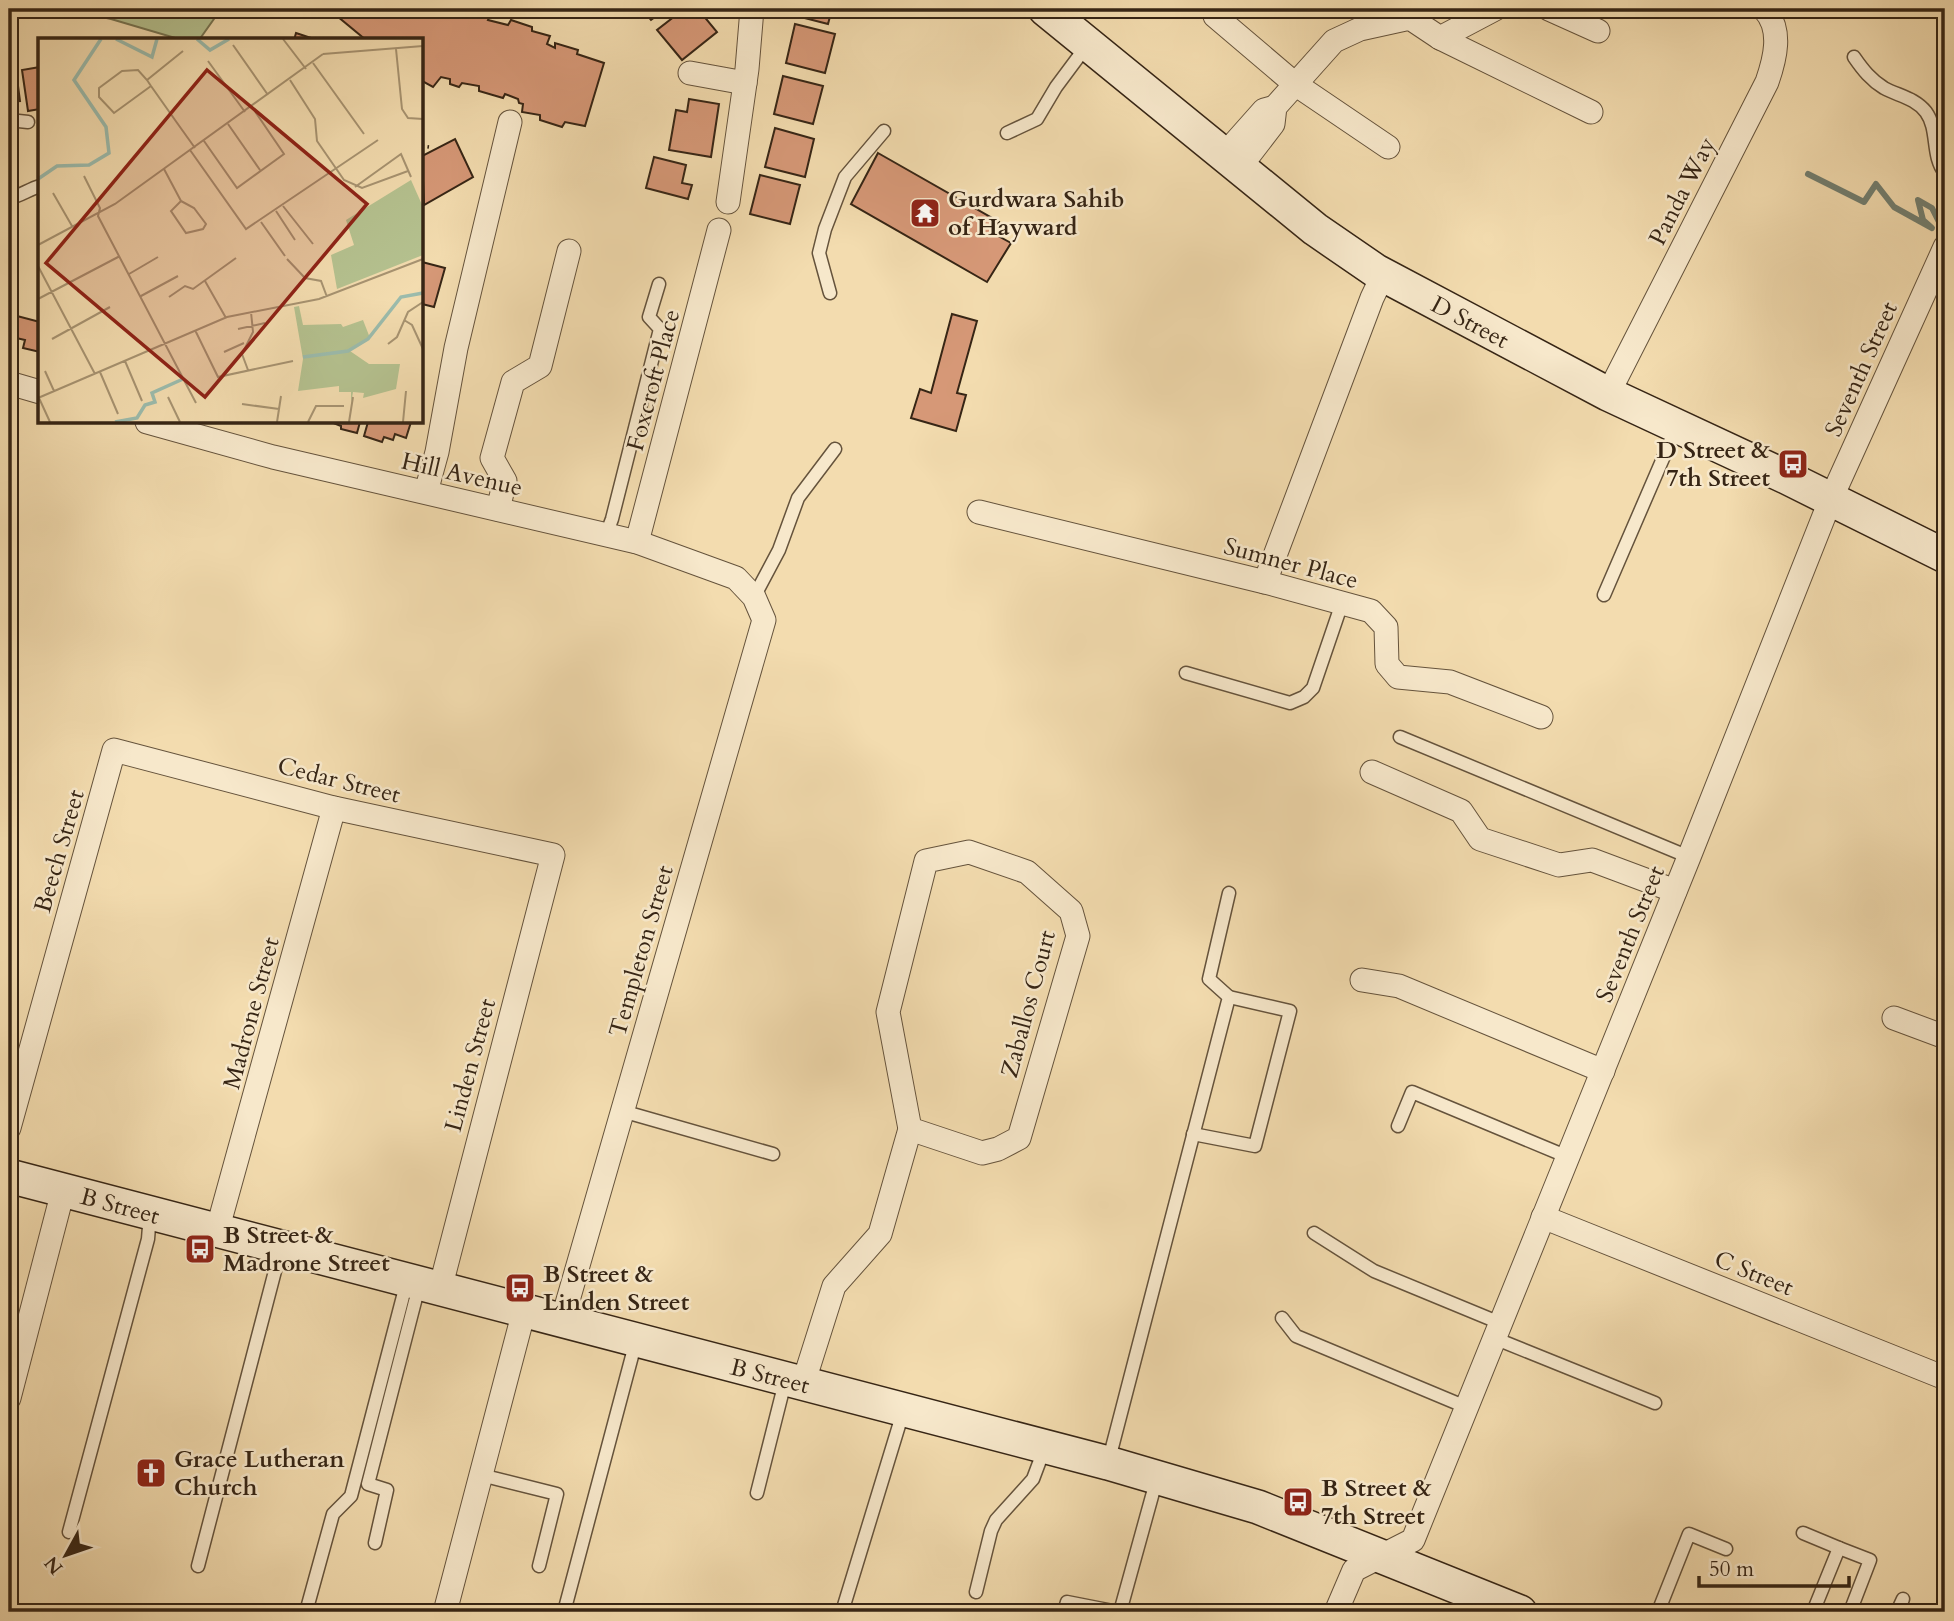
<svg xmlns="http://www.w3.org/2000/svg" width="1954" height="1621" font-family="Cardo,serif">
  <rect width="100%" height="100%" fill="#f3dcaf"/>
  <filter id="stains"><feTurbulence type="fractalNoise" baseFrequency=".00286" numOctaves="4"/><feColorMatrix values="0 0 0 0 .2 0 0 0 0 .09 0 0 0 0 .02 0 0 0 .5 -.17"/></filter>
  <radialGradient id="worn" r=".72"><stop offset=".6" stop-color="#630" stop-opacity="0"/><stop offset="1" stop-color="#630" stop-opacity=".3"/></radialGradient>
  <path fill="#b5c290" stroke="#767452" stroke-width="2" d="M66 9H221L199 40H182L111 19Z"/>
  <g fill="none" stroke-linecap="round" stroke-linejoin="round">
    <path stroke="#737f70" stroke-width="6" d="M1808 174 1864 202 1876 184 1894 207 1932 228 1923 220 1918 200 1932 208 1942 228 1945 226"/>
  </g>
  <g fill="#d69877" stroke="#362515" stroke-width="2">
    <path d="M342 9H442L452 16 454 12 459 17 461 12 476 15V11L490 16 488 20 508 25 511 20 532 27V31L550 36 547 44 555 48V43L578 50 577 54 604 63 585 126 565 122 562 127 540 120V115L522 112 523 104 519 103 518 99 505 94 503 98 479 91V86L462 83 459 87 450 84V79L441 77 433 87 422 81V40H366L337 16Z"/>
    <path d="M642 9H666L651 20Z"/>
    <path d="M684 9H698L717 32 682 60 657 30Z"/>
    <path d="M790 9H832L828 24 789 14Z"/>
    <path d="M795 24 835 34 825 73 786 63Z"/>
    <path d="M296 33 317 40H294Z"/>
    <path d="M9 48H13L20 101 9 102Z"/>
    <path d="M40 67V109L28 111 22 70Z"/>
    <path d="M783 76 823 86 813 124 774 114Z"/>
    <path d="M689 99 719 104 711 157 669 150 676 110 687 112Z"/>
    <path d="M775 128 814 139 805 177 765 167Z"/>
    <path d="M455 139 473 177 424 205 422 156Z"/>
    <path d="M878 153 999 222 993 233 1011 243 987 282 851 204Z"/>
    <path d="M654 157 686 165 682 183 692 185 688 199 646 188Z"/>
    <path d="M760 175 800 185 790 224 750 214Z"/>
    <path d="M422 262 445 268 434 307 422 304Z"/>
    <path d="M952 314 977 321 957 393 966 395 956 431 911 418 920 389 931 393Z"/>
    <path d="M17 316 40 322V352L23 348 25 340 12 337Z"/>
    <path d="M331 422H360L357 433 341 429V426Z"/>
    <path d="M368 422H411L406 438 395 434 393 440 384 437 382 442 364 436Z"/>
  </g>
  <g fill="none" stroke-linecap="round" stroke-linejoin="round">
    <g stroke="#65533c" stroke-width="15">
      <g id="lane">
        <path d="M1854 57C1863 70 1871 80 1884 88 1899 96 1915 98 1926 112 1939 130 1931 156 1945 173"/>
        <path d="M9 120 28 122"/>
        <path d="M1007 133 1037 119 1056 87 1088 44"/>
        <path d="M9 198C19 197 29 189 40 186"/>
        <path d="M830 293 819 253 825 229 845 177 884 131"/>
        <path d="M606 535 612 519 660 329 649 317 659 284"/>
        <path d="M1604 595 1677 426"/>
        <path d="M754 597 779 550 798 498 835 449"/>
        <path d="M1186 673 1290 703 1304 697 1313 688 1342 603"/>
        <path d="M1400 737 1689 857"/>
        <path d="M622 1111 773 1154"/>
        <path d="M1398 1126 1412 1092 1568 1157"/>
        <path d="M1193 1134 1255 1146 1290 1011 1229 997"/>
        <path d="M1314 1233 1374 1271 1500 1323"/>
        <path d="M1282 1318 1296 1336 1466 1407"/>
        <path d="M1494 1338 1655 1403"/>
        <path d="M1108 1463 1229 997 1209 979 1229 893"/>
        <path d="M481 1475 557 1494 539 1566"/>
        <path d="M757 1493 785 1382"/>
        <path d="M69 1532 148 1239 150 1214"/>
        <path d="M1803 1533 1839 1548"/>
        <path d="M375 1543 387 1490 368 1484 419 1286"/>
        <path d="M198 1566 281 1248"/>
        <path d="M976 1592 991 1531 996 1520 1033 1479 1045 1447"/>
        <path d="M306 1612 333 1514 351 1496 407 1281"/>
        <path d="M564 1612 636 1341"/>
        <path d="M842 1612 904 1409"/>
        <path d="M1064 1612 1067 1602 1118 1612"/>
        <path d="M1120 1612 1157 1478"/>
        <path d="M1658 1612 1689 1534 1726 1549"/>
        <path d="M1813 1612 1839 1548 1870 1560 1850 1612"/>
        <path d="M1897 1612 1903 1599"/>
      </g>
    </g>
    <g stroke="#65533c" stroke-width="25">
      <g id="street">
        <path d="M1549 9 1598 31"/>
        <path d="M1215 16 1295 84 1388 147"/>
        <path d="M1440 38 1591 112"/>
        <path d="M690 73 745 83"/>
        <path d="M1224 155 1264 110 1275 107"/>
        <path d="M1240 167 1273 124 1275 107 1334 41 1360 29 1410 18 1440 38 1495 9"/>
        <path d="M728 202 747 69 752 9"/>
        <path d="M9 383 40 392"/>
        <path d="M1608 394 1767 82C1775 59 1783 29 1764 9"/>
        <path d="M147 422 273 457 637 542 736 578 754 597 764 620 562 1321"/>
        <path d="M426 492 437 452 456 348 510 122"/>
        <path d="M498 509 505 481 492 458 513 382 540 366 569 251"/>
        <path d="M979 512 1265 582 1371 611 1386 627 1387 664 1398 677 1450 682 1541 717"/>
        <path d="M637 542 719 230"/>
        <path d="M1265 582 1372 298 1383 275"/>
        <path d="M1372 772 1461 811 1480 839 1559 865 1592 860 1675 891"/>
        <path d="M969 852 1027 872 1071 911 1078 936 1019 1138 998 1149 982 1153 910 1129 888 1012 926 861Z"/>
        <path d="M1362 980 1399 986 1603 1071"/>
        <path d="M1894 1018 1945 1037"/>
        <path d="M9 1128 114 750 334 808 553 855 440 1289"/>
        <path d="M1543 1217 1945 1378"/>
        <path d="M217 1231 334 808"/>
        <path d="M803 1384 834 1286 880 1234 910 1129"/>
        <path d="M9 1398 63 1191"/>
        <path d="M445 1612 524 1311"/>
        <path d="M1336 1612 1354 1570 1413 1540 1689 857 1830 501 1945 247"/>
      </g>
    </g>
    <g stroke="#362515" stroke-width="36">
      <g id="secondary">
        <path d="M1045 9 1315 229 1376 271 1608 394 1786 477 1945 556"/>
        <path d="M9 1176 1108 1463 1258 1507 1520 1612"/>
      </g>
    </g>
    <path stroke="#362515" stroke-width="3.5" stroke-dasharray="2 3.5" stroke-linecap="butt" d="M422 146 429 147"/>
    <use href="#lane" stroke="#f7e8cb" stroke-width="12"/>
    <use href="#street" stroke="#f7e8cb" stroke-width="23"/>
    <use href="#secondary" stroke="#f7e8cb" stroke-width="33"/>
  </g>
  <defs>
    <g id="temple-square" transform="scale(1.575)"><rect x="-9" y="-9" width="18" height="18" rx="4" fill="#8f2418" stroke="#f7e8cb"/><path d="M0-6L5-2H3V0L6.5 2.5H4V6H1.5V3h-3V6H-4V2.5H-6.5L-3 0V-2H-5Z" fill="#fff"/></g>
    <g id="bus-square" transform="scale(1.575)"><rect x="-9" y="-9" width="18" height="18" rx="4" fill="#8f2418" stroke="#f7e8cb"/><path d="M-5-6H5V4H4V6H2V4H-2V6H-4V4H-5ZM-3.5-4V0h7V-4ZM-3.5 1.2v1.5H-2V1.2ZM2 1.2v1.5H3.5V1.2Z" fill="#fff"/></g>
    <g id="church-square" transform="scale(1.575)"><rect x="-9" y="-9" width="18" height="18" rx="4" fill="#8f2418" stroke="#f7e8cb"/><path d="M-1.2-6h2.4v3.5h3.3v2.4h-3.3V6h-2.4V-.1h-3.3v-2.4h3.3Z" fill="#fff"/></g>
  </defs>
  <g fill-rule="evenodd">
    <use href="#temple-square" x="925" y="213"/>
    <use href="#bus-square" x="1793" y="464"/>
    <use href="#bus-square" x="200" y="1249"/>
    <use href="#bus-square" x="520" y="1288"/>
    <use href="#church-square" x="151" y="1473"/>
    <use href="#bus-square" x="1298" y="1502"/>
  </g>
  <g text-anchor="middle" stroke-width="5" stroke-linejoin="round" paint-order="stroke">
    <g font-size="24" fill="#362515" stroke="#f7e8cb">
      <text transform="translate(1682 191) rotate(-63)" y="8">Panda Way</text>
      <text transform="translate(1470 322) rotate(28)" y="8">D Street</text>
      <text transform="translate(1861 369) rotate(-66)" y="8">Seventh Street</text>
      <text transform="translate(653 380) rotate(-75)" y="8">Foxcroft Place</text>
      <text transform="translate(462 474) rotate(13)" y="8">Hill Avenue</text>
      <text transform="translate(1291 563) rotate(15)" y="8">Sumner Place</text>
      <text transform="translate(339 780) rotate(14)" y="8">Cedar Street</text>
      <text transform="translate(59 851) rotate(-74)" y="8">Beech Street</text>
      <text transform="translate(1630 934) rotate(-68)" y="8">Seventh Street</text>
      <text transform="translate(641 951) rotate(-74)" y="8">Templeton Street</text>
      <text transform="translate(1028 1004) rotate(-75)" y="8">Zaballos Court</text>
      <text transform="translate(251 1013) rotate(-75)" y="8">Madrone Street</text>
      <text transform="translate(470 1065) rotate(-75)" y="8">Linden Street</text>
      <text transform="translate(120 1206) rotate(15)" y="8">B Street</text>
      <text transform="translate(1754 1273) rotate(22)" y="8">C Street</text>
      <text transform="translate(770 1376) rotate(14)" y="8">B Street</text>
    </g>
    <g font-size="24" font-weight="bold" fill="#362515" stroke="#f7e8cb" text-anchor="start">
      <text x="948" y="207">Gurdwara Sahib<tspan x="948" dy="28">of Hayward</tspan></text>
      <text x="1770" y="458" text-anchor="end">D Street &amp;<tspan x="1770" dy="28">7th Street</tspan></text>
      <text x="223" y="1243">B Street &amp;<tspan x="223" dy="28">Madrone Street</tspan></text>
      <text x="543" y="1282">B Street &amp;<tspan x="543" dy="28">Linden Street</tspan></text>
      <text x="174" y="1467">Grace Lutheran<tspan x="174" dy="28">Church</tspan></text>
      <text x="1321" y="1496">B Street &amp;<tspan x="1321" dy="28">7th Street</tspan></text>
    </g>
  </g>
  <g transform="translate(38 38)">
    <rect width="385" height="385" fill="#f3dcaf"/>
    <path d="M373 142 385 169V217L299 251 293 217 316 207 308 182ZM261 268 265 287 303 286 305 289 325 282 332 300 312 313 331 326H362L358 351 325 360 326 355 315 354 313 366V354H301V348L260 353 265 321 256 269Z" fill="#b5c290"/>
    <path fill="none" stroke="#9bbbac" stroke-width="3.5" d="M78 1 114 19 119 1M159 1 172 12 191 1M0 141 19 128 51 127 71 115 68 89 36 42 63 1M265 319 310 313 330 301 363 259 385 255M77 384 99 380 107 367 117 364 114 355 145 341"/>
    <path fill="none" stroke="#a79371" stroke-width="2" d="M245 1 268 31M195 7 230 57M358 11 364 71 370 80 385 81M285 16 385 8M170 23 207 74M275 25 326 96M109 42 145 13M252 42 277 81 279 103 306 142 324 150 370 133M113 48 76 75 61 59V50L84 33 100 32 109 42 113 48 137 82 157 110M190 86 222 132M166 103 199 150 246 116 214 69M152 112 208 191 340 102M126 131 143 163M46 138 62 170 60 178 158 365M317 149 363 116 373 139M15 155 34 188M143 163 156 170 168 186 165 191 148 195 133 173ZM245 168 275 206M238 173 257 202M223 184 247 218M0 207 77 166 285 16M249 221 267 240 283 243 289 259M0 228 57 336M91 236 120 219M167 243 188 280M103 258 140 238M131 259 147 248 155 251 198 220M0 261 82 218M366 282 374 287 385 311M200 291 227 285M157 292 180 339 255 323M14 301 72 269M350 306 359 299 370 274 385 264M186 314 206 305M87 323 104 363M210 332 204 316 215 294 213 274M7 333 16 353M62 334 80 376M130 359 142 384M0 360 189 279 281 261 385 221M1 360 12 384M204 366 241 371M239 384 243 358M270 384 278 368H306M311 384 315 359M365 384 368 353"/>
    <path fill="#8f2418" fill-opacity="0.15" stroke="#8f2418" stroke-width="3.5" d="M169 32 329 166 167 359 8 225Z"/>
    <rect width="385" height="385" fill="none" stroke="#362515" stroke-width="3.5"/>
  </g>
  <rect width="1954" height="1621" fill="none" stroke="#f3dcaf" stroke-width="35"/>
  <rect x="10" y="10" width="1933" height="1600" fill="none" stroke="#362515" stroke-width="3.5"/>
  <rect x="18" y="18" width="1919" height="1586" fill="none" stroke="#362515" stroke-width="2"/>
  <g transform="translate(66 1555) rotate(230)" stroke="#f7e8cb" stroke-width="5" paint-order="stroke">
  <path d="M0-5L12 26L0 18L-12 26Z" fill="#362515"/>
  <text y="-10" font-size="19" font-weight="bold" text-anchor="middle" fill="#362515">N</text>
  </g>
  <path d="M1699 1576v10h150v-10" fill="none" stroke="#362515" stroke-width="3.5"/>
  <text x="1709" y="1576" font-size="21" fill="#362515" stroke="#f7e8cb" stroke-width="5" paint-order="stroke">50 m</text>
  <rect width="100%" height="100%" filter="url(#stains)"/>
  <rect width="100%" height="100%" fill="url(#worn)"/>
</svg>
